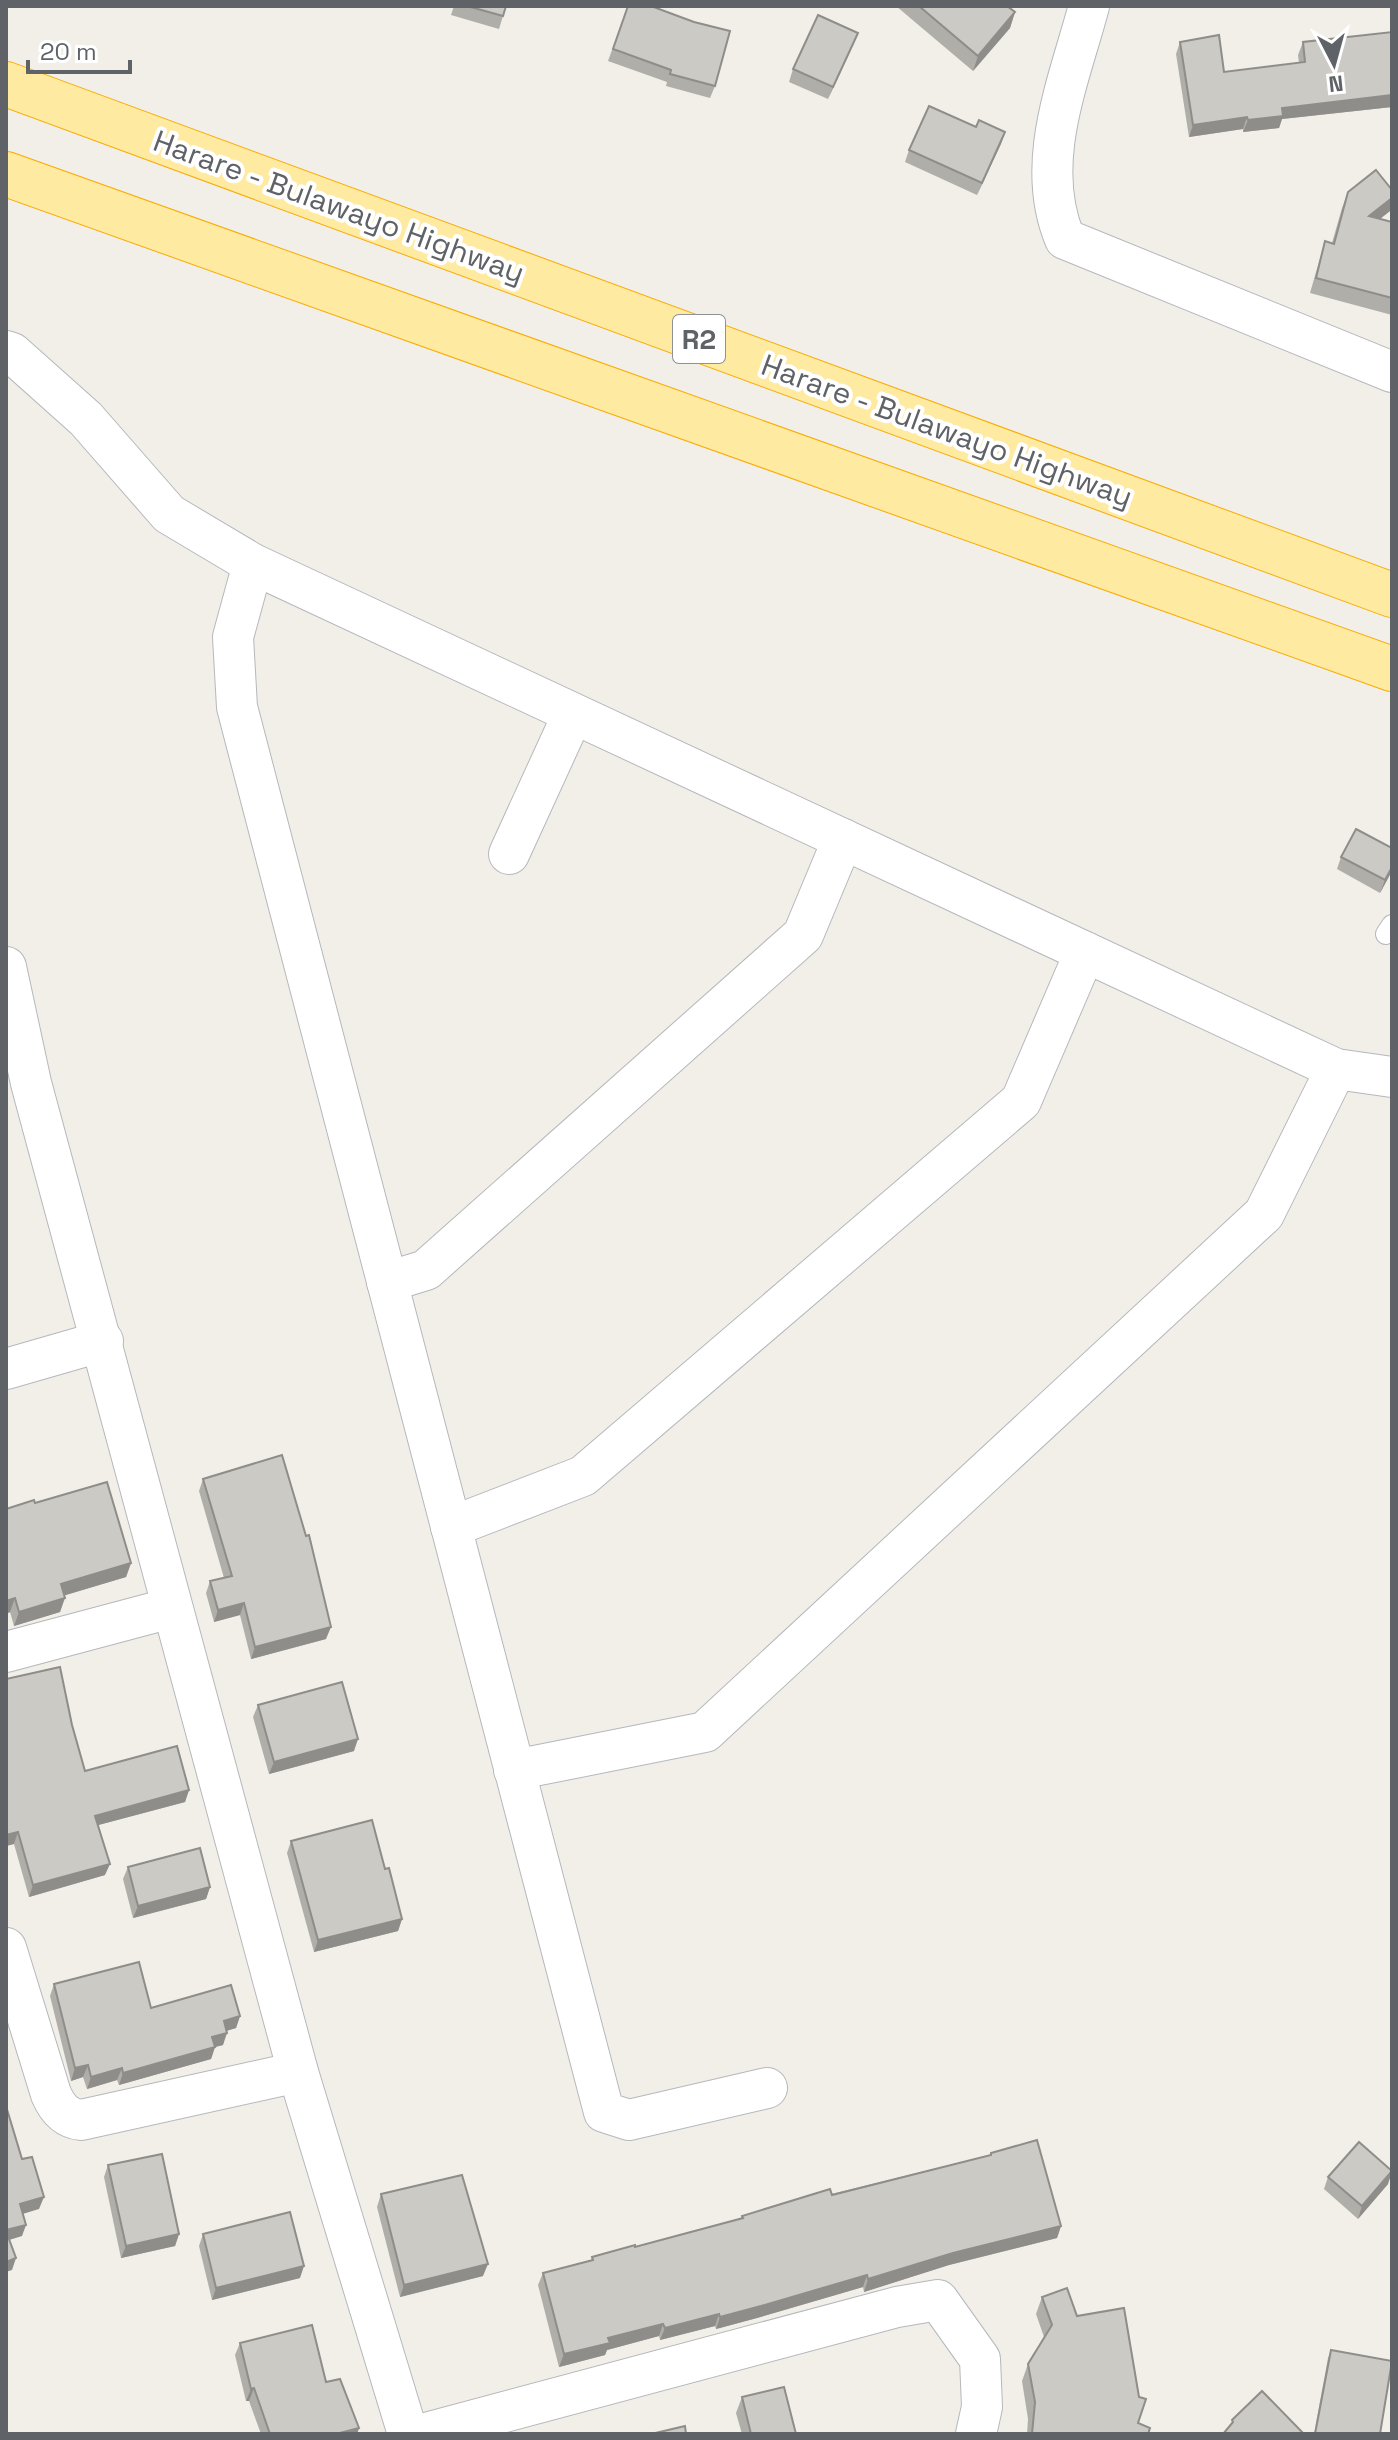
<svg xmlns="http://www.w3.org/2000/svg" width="1398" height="2440" font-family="'Space Grotesk',sans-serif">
  <rect width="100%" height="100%" fill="#f1efe8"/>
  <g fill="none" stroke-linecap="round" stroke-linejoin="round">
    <g stroke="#b5b8bc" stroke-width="22">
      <path id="service" d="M1386 934 1392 925"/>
    </g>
    <g stroke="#b5b8bc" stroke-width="42">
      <g id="minor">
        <path d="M1089 6C1069 81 1033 163 1065 239L1392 372"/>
        <path d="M6 351 12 353 86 419 169 514 253 564 1336 1069 1392 1077"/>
        <path d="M253 564 233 637 237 707 604 2112 629 2120 767 2088"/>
        <path d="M509 854 573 714"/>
        <path d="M6 967 31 1083 298 2072 408 2434"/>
        <path d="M387 1282 426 1270 803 935 843 839"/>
        <path d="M6 1369 103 1341"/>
        <path d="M451 1527 583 1476 1021 1101 1085 952"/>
        <path d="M6 1652 171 1608"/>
        <path d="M514 1770 705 1732 1264 1214 1336 1069"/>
        <path d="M6 1948 51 2094C57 2108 65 2118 81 2120L298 2072"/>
        <path d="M422 2434 897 2307 938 2300 980 2359 982 2407 976 2434"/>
      </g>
    </g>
    <g stroke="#f9ab00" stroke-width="46">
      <g id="trunk">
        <path d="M6 84 1392 595"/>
        <path d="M6 174 1392 669"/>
      </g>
    </g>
    <use href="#service" stroke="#fff" stroke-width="20"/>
    <use href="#minor" stroke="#fff" stroke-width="40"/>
    <use href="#trunk" stroke="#feeaa1" stroke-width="44"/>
  </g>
  <g fill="#afaea9">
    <path d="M454 6H506L499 29 451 15Z"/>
    <path d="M628 6 715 86 710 98 666 86 667 82 608 61Z"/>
    <path d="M896 6H1007L1015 12 1010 28 973 71Z"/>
    <path d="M1392 32V107L1282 119 1279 128 1243 132V129L1189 137 1176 54 1180 42 1224 72 1299 63 1298 55 1303 42Z"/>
    <path d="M853 45 828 99 789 82 793 69Z"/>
    <path d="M976 127 1005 132 977 195 905 162 909 150Z"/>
    <path d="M1392 190V206L1390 211 1380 219 1392 222V315L1310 293 1325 241 1332 243 1342 208 1348 192Z"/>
    <path d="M1392 848V871L1380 893 1337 869 1341 857Z"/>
    <path d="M203 1479 326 1639 251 1659 240 1615 214 1622 206 1593 210 1581 224 1578 199 1491Z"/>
    <path d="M35 1503 131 1563 126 1577 65 1595 60 1612 14 1626 10 1612 6 1614V1509Z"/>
    <path d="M6 1679 72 1725 85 1771 189 1790 185 1802 98 1825 105 1875 29 1897 14 1844 6 1846Z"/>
    <path d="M258 1705 354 1751 269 1774 253 1717Z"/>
    <path d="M291 1841 402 1919 398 1931 314 1952 287 1853Z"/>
    <path d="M128 1867 210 1887 206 1899 133 1918 123 1879Z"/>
    <path d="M54 1984 151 2008 240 2016 236 2028 226 2031 223 2045 215 2047 211 2059 119 2085 117 2080 87 2089 83 2077 71 2081 50 1996Z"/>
    <path d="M991 2153 1061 2226 1057 2238 949 2265 864 2292 863 2287 757 2318 716 2329 715 2326 660 2340 659 2336 607 2350 605 2355 559 2367 538 2285 543 2273 591 2261 592 2257 635 2247 741 2219 742 2216 990 2155Z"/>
    <path d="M108 2165 179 2234 175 2246 121 2258 104 2177Z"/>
    <path d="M1328 2177 1388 2184 1358 2219 1324 2189Z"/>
    <path d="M381 2194 483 2276 400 2297 377 2207Z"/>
    <path d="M203 2234 300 2278 212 2300 199 2246Z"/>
    <path d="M1042 2297 1138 2423 1148 2434H1027L1028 2419 1022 2381 1028 2364 1044 2337 1036 2314Z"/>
    <path d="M240 2343 326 2382 359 2428 357 2434H261L249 2401H246L235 2355Z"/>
    <path d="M1331 2350 1380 2434H1314L1328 2358Z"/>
    <path d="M742 2397 796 2434H742L736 2413Z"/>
  </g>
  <g fill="#8f8d8a">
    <path d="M1015 12 1010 28 973 71 978 56Z"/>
    <path d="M858 33 853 45 828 99 833 87Z"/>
    <path d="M1392 95V107L1282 119 1279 128 1243 132 1248 120 1282 108Z"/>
    <path d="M1247 117 1243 129 1189 137 1193 125Z"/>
    <path d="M1005 132 1001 144 977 195 982 183Z"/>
    <path d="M1392 198V206L1390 211 1363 232 1369 216Z"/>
    <path d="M1392 867V871L1380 893 1385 880Z"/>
    <path d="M131 1563 126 1577 56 1598 61 1584Z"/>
    <path d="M15 1598 10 1612 6 1614V1601Z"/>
    <path d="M65 1598 60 1612 14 1626 19 1612Z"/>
    <path d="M244 1603 240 1615 214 1622 218 1610Z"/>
    <path d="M331 1627 326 1639 251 1659 255 1647Z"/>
    <path d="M358 1739 354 1751 269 1774 274 1762Z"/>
    <path d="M189 1790 185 1802 91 1827 95 1816Z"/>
    <path d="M18 1832 14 1844 6 1846V1835Z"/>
    <path d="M110 1864 105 1875 29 1897 33 1885Z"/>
    <path d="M210 1887 206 1899 133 1918 138 1906Z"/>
    <path d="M402 1919 398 1931 314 1952 318 1940Z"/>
    <path d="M240 2016 236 2028 219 2033 224 2021Z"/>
    <path d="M227 2033 223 2045 215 2047 211 2059 119 2085 123 2073 212 2037Z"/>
    <path d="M88 2065 83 2077 71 2081 75 2068Z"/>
    <path d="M122 2068 117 2080 87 2089 91 2077Z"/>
    <path d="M1392 2172 1388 2184 1358 2219 1362 2206Z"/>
    <path d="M44 2197 39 2209 16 2216 20 2204Z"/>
    <path d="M26 2225 22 2236 6 2241V2230Z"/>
    <path d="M1061 2226 1057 2238 949 2265 864 2292 868 2279 953 2253Z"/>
    <path d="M179 2234 175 2246 121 2258 126 2246Z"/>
    <path d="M16 2258 12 2270 6 2272V2262Z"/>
    <path d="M488 2264 483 2276 400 2297 404 2285Z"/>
    <path d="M304 2266 300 2278 212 2300 216 2288Z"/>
    <path d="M867 2275 863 2287 757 2318 716 2329 720 2317Z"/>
    <path d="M719 2314 715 2326 660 2340 665 2328Z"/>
    <path d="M663 2324 659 2336 607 2350 605 2355 559 2367 564 2354 608 2338Z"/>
    <path d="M254 2388 249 2401H246L251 2389Z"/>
    <path d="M359 2428 357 2434H336Z"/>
  </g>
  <g fill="#cccac5" stroke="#8f8d8a" stroke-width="2">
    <path d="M467 6H506L503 16Z"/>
    <path d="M628 6H651L694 22 730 31 715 86 670 74 671 70 613 49Z"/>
    <path d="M919 6H1007L1015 12 978 56Z"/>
    <path d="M818 15 858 33 833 87 793 69Z"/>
    <path d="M1392 32V95L1282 108 1283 116 1248 120 1247 117 1193 125 1180 42 1219 35 1224 72 1305 62 1303 42Z"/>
    <path d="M929 106 976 127 979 120 1005 132 982 183 909 150Z"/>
    <path d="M1376 170 1392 190V198L1369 216 1392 222V298L1316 278 1325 241 1334 244 1348 192Z"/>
    <path d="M1356 829 1392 848V867L1385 880 1341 857Z"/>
    <path d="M282 1455 306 1536 309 1535 331 1627 255 1647 244 1603 218 1610 210 1581 232 1576 203 1479Z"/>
    <path d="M107 1482 131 1563 61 1584 65 1598 19 1612 15 1598 6 1601V1509L34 1500 35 1503Z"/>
    <path d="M60 1667 72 1725 85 1771 177 1746 189 1790 95 1816 110 1864 33 1885 18 1832 6 1835V1679Z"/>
    <path d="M342 1682 358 1739 274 1762 258 1705Z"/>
    <path d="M372 1820 385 1869 389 1868 402 1919 318 1940 291 1841Z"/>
    <path d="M200 1848 210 1887 138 1906 128 1867Z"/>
    <path d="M139 1962 151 2008 231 1985 240 2016 224 2021 227 2033 212 2037 215 2047 123 2073 122 2068 91 2077 88 2065 75 2068 54 1984Z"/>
    <path d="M6 2106 22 2159 32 2157 44 2197 20 2204 26 2225 6 2230Z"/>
    <path d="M1037 2140 1061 2226 953 2253 868 2279 867 2275 761 2306 720 2317 719 2314 665 2328 663 2324 608 2338 610 2343 564 2354 543 2273 593 2260 592 2257 635 2245V2247L743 2218 742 2216 830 2189 832 2195 991 2155V2153Z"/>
    <path d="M1359 2142 1392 2171 1362 2206 1328 2177Z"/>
    <path d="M162 2154 179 2234 126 2246 108 2165Z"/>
    <path d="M462 2175 488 2264 404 2285 381 2194Z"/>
    <path d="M290 2212 304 2266 216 2288 203 2234Z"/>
    <path d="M6 2231 16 2258 6 2262Z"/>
    <path d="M1067 2288 1077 2316 1124 2308 1139 2397 1146 2399 1138 2423 1150 2428 1148 2434H1032L1035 2402 1028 2364 1052 2325 1042 2297Z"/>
    <path d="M312 2325 326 2382 340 2379 359 2428 336 2434H270L254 2388 251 2389 240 2343Z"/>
    <path d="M1331 2350 1392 2361 1380 2434H1315Z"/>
    <path d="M784 2387 796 2434H751L742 2397Z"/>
    <path d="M1262 2391 1304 2434H1223L1233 2422 1232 2420Z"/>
    <path d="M685 2426 686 2434H651Z"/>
  </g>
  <g text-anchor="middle" stroke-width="8" stroke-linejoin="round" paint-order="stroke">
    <rect fill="#fff" stroke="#8f9295" stroke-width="2" x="673" y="315" width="52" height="48" rx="6"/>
    <g font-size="28" font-weight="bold" fill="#5f6368">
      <text x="699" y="349">R2</text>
    </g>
    <g font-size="30" fill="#5f6368" stroke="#fff">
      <text transform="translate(339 207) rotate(20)" y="10">Harare - Bulawayo Highway</text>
      <text transform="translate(947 431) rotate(20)" y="10">Harare - Bulawayo Highway</text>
    </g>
  </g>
  <rect width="1398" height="2440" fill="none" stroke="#5f6368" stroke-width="16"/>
  <g transform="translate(1334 64) rotate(174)" stroke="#ffffff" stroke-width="6" paint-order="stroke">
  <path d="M0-6L14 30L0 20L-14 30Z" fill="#5f6368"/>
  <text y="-12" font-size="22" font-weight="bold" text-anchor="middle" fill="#5f6368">N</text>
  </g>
  <path d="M28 60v12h102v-12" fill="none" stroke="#5f6368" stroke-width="4"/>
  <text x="40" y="60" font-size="24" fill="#5f6368" stroke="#ffffff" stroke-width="6" paint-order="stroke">20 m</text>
</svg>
